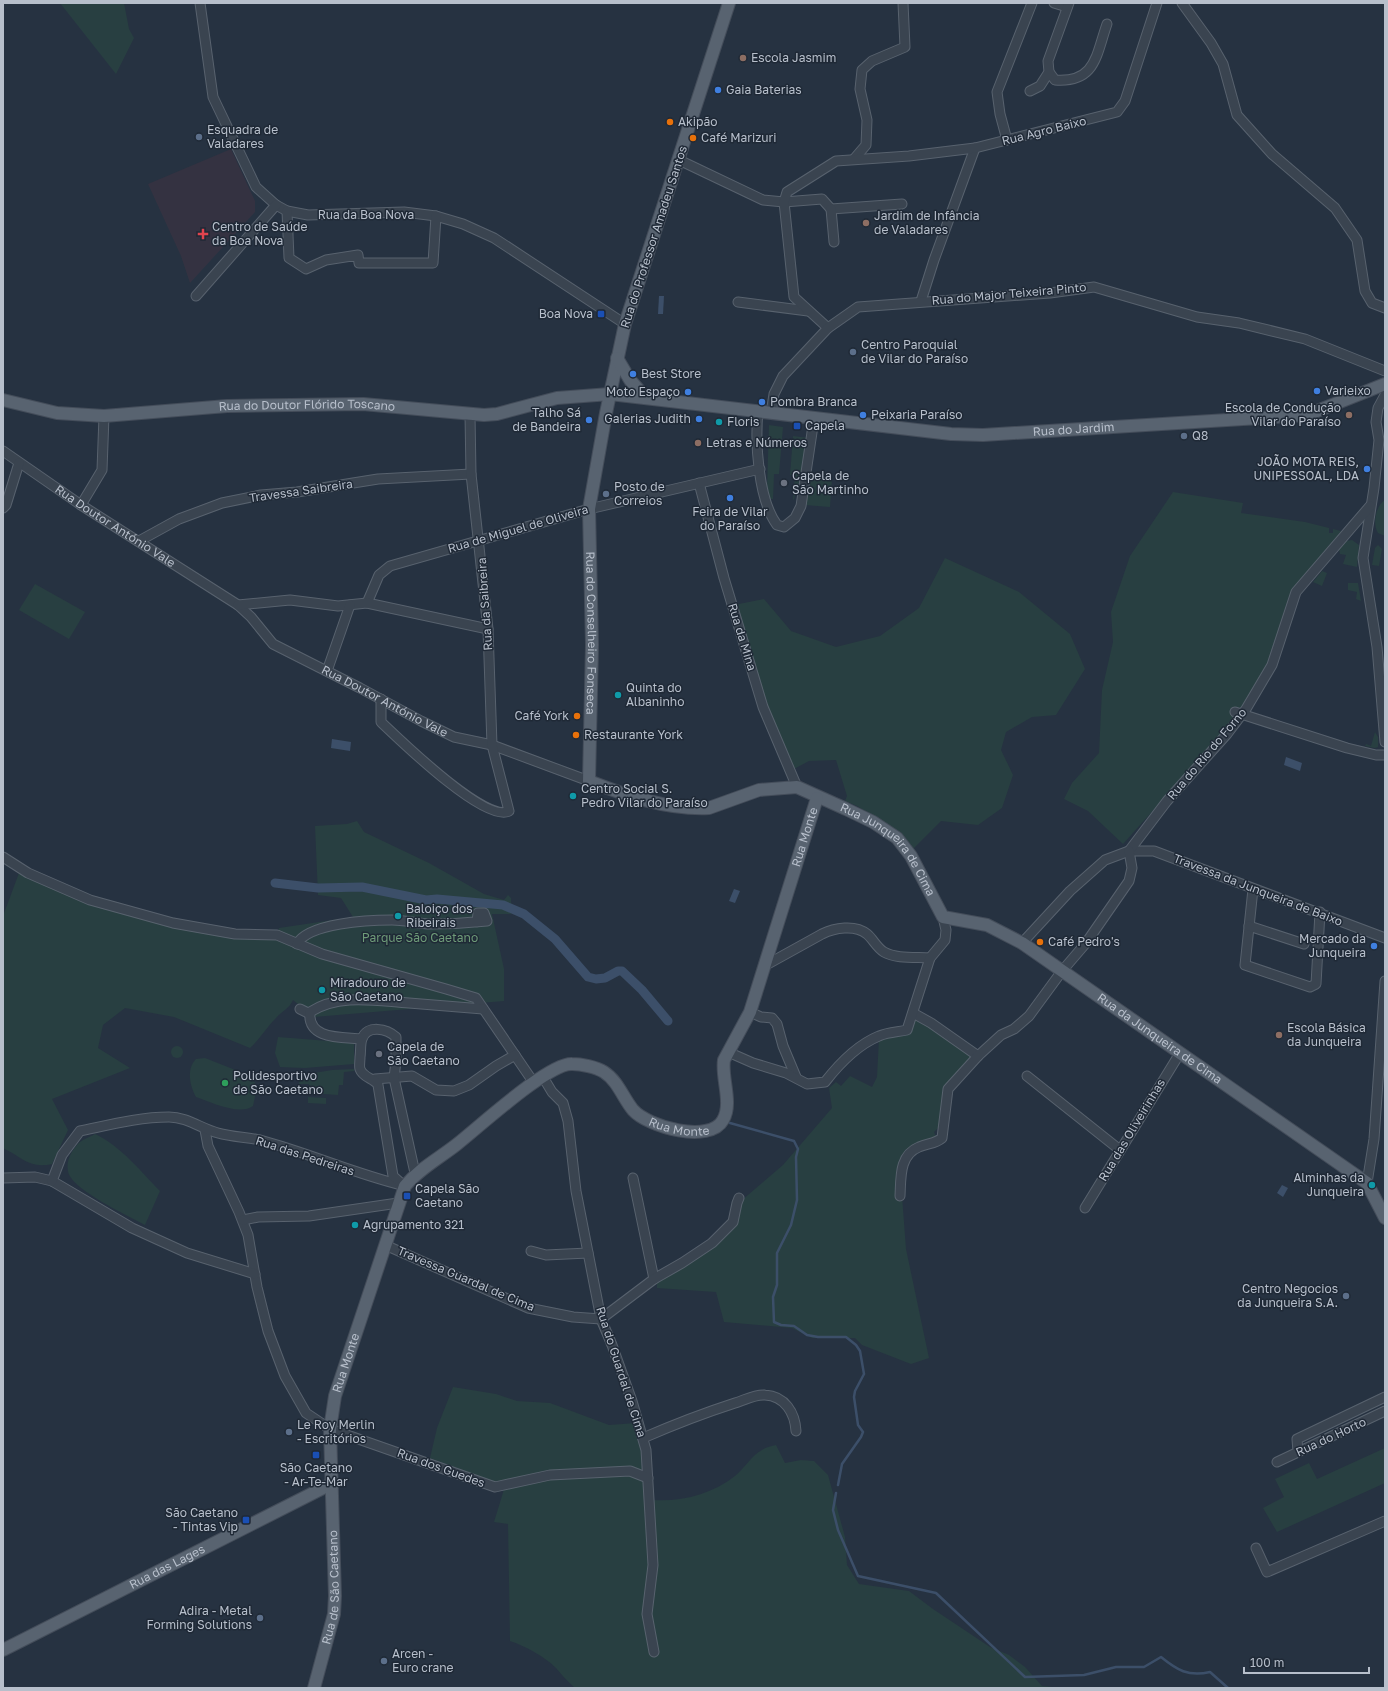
<svg xmlns="http://www.w3.org/2000/svg" width="1388" height="1691" font-family="'Golos Text',sans-serif">
  <rect width="100%" height="100%" fill="#263241"/>
  <path fill="#343241" d="M231 149 255 201V212L190 283 181 256 148 184Z"/>
  <g fill="#283f41">
    <path d="M60 3H124L129 29 134 38 116 74Z"/>
    <path d="M769 425 783 427 779 474H774L773 499H770L767 489Z"/>
    <path d="M793 436 809 438 802 490 796 489 794 500 793 499 795 476 790 475Z"/>
    <path d="M809 476 832 479 830 507 805 505Z"/>
    <path d="M1173 492 1243 503 1241 513 1305 522 1329 528V533H1333V529L1341 531 1325 555 1299 581 1289 596 1266 671 1228 727 1123 844 1088 811 1064 799 1072 783 1099 753 1102 690 1113 642 1111 612 1130 556Z"/>
    <path d="M1385 500V536L1378 533C1372 524 1376 505 1385 500Z"/>
    <path d="M1352 540 1359 545 1357 567 1343 564 1346 555 1340 554 1339 549 1346 541Z"/>
    <path d="M1378 545 1382 549 1379 566 1372 565 1375 548Z"/>
    <path d="M945 558 1019 592 1070 634 1085 669 1056 715 1032 717 1006 732 1001 750 1013 775 1002 808 978 825 941 821 911 851 901 833 857 806 845 801 847 796 836 760 809 761 792 770 776 731 734 605 764 599 791 631 836 647 880 636 919 608Z"/>
    <path d="M1322 571 1327 573 1322 586 1313 582Z"/>
    <path d="M1348 583H1358L1361 601 1356 599 1357 592 1348 590Z"/>
    <path d="M35 584 85 612 69 639 19 610Z"/>
    <path d="M1375 732 1378 737V747L1375 748 1365 746 1366 744 1371 746Z"/>
    <path d="M357 821 364 832 429 863 484 894 504 900 508 895 511 898V903L513 905 511 914H492L504 969V1001L314 1017 293 1000C289 1009 282 1011 276 1018 266 1028 260 1039 250 1048L174 1017 125 1008 103 1025 98 1048 130 1068 52 1099 68 1130 52 1164C29 1169 22 1157 3 1148V916L19 873H28L90 900 173 923 277 935 279 928 353 917 341 898 318 895 315 826 347 824Z"/>
    <path d="M914 1018H918L974 1057 945 1087 940 1126 934 1132 936 1137 921 1141 905 1150 900 1169 906 1249 929 1358 911 1364 862 1345 855 1338H812L792 1328 724 1322 716 1292 657 1288V1281L723 1237 741 1201 783 1165 832 1108 829 1088 836 1082 841 1086 850 1076 872 1087 877 1077 879 1039 901 1034Z"/>
    <path d="M278 1037 354 1043V1064L305 1068 280 1067 275 1053Z"/>
    <circle cx="177" cy="1052" r="6"/>
    <path d="M205 1058 243 1073 242 1076 252 1080 253 1079 257 1087 253 1106C240 1116 210 1102 196 1097 190 1086 186 1069 196 1059Z"/>
    <path d="M354 1069V1071L344 1072 343 1085H339L338 1095 309 1093V1084H299L300 1073 308 1074 332 1070Z"/>
    <path d="M308 1097 326 1098V1104L308 1103Z"/>
    <path d="M95 1134C122 1147 140 1171 160 1191L145 1225C129 1216 70 1189 68 1171 66 1161 71 1152 77 1145 81 1140 90 1137 95 1134Z"/>
    <path d="M453 1387 496 1394 517 1401 550 1403 609 1425 636 1423 653 1500C682 1502 712 1494 735 1476 744 1469 751 1456 762 1450 766 1447 772 1446 776 1445L785 1463 801 1460 814 1461 828 1475 845 1537 847 1565 859 1584 909 1591 933 1609 990 1647 1009 1655 1025 1667 1042 1686 1064 1688H575C568 1682 562 1675 556 1668 544 1656 525 1646 510 1641L508 1524 494 1522 505 1486 430 1458 437 1428Z"/>
    <path d="M1385 1448V1483L1277 1532 1263 1508 1284 1497 1275 1479 1309 1463 1317 1479Z"/>
  </g>
  <g fill="#3c4f69">
    <path d="M659 296H664L663 314H658Z"/>
    <path d="M332 739 351 742 350 751 331 748Z"/>
    <path d="M1286 757 1302 763 1300 771 1284 765Z"/>
    <path d="M734 889 740 891 735 903 729 901Z"/>
    <path d="M1282 1185 1288 1188 1283 1197 1277 1193Z"/>
  </g>
  <g fill="none" stroke-linecap="round" stroke-linejoin="round">
    <g stroke="#3c4f69" stroke-width="2.5">
      <path d="M730 1123 794 1141 798 1149 796 1157 797 1200 791 1225 777 1253V1285L773 1297 774 1322 781 1325 794 1326 807 1335 818 1337H846L856 1345 860 1351 864 1374 855 1391 854 1397 858 1425 863 1432 861 1437 842 1464 838 1485"/>
      <path d="M836 1493 833 1510 838 1530 858 1576 936 1593 1025 1677 1084 1675 1116 1667H1144L1161 1657C1177 1670 1188 1677 1210 1672L1228 1688"/>
    </g>
    <path stroke="#3c4f69" stroke-width="9" d="M275 883 318 888 362 887 426 900 437 899 503 905 524 914 555 939 588 977 596 979 605 978 618 971H622L642 990 668 1021"/>
    <g stroke="#58626e" stroke-width="11">
      <g id="minor">
        <path d="M200 3 213 97 256 187 276 205 287 211 308 215 404 212 436 216 463 224 494 238 625 324"/>
        <path d="M1054 3 1067 7"/>
        <path d="M1182 3 1211 43 1223 64 1237 115 1272 154 1335 208 1357 240 1365 291 1372 303 1385 308"/>
        <path d="M1049 72 1055 80C1096 83 1096 55 1107 24"/>
        <path d="M1030 91 1040 86 1049 72 1048 61 1069 3"/>
        <path d="M1007 140 1000 114 997 92 1032 3"/>
        <path d="M854 159 866 145 867 120 860 89 862 70 872 61 905 47 903 3"/>
        <path d="M679 160 763 200 784 202 822 199 831 209 902 204"/>
        <path d="M831 209 834 242"/>
        <path d="M287 211 289 258 306 269 326 260 358 255 359 263H433L436 216"/>
        <path d="M196 296 276 205"/>
        <path d="M921 301 934 260 975 148"/>
        <path d="M738 302 808 311"/>
        <path d="M828 328 794 297 784 202 787 192 836 161 909 156 975 148 1117 112 1125 101 1157 3"/>
        <path d="M1385 395 1378 408 1376 422 1379 440 1374 488 1363 558 1377 647 1385 742"/>
        <path d="M758 411C755 443 758 499 777 525L784 527 795 518 801 506 814 419"/>
        <path d="M771 413 774 394 783 376 828 328 858 307 1050 293 1094 287 1197 317 1239 323 1305 339 1385 371"/>
        <path id="s1" d="M3 451 81 505 238 605 251 617 273 644 360 688 421 721 454 737 492 745 589 781"/>
        <path d="M699 483 724 578 763 707 797 787"/>
        <path d="M81 505 102 470 104 416"/>
        <path d="M3 508 6 505 19 463"/>
        <path d="M139 541 179 519 222 503 261 495 297 492 378 479 471 474"/>
        <path d="M367 603 379 575 390 566 589 509 760 469"/>
        <path d="M238 605 290 600 338 606 367 603 488 629"/>
        <path d="M327 671 350 605"/>
        <path d="M381 699V722C399 739 486 824 509 811L492 745 488 629 471 474 470 415"/>
        <path d="M1235 712 1347 748 1376 755H1385"/>
        <path d="M1129 851H1154L1385 938"/>
        <path d="M3 857 28 873 90 900 173 923 235 934 277 935 322 954 446 989 476 998 534 1083"/>
        <path d="M1253 889 1245 965 1310 987 1316 984 1320 912"/>
        <path d="M1249 926 1304 944"/>
        <path d="M1022 943 1070 891 1105 860 1129 851 1167 801 1227 734 1246 709 1272 665 1296 592 1370 506"/>
        <path d="M297 944C308 923 369 920 392 920 405 920 418 924 431 924 450 924 468 923 487 921L484 913H478L477 922"/>
        <path d="M766 965 822 934C834 928 855 924 867 934 873 939 877 948 884 952 896 959 916 957 930 958"/>
        <path d="M300 1009 310 1014"/>
        <path d="M750 1012 761 1017 772 1018 777 1024 783 1046 796 1077"/>
        <path d="M913 1013 931 1023 978 1056"/>
        <path d="M361 1039C342 1037 307 1040 310 1012 339 993 377 1001 409 1003 434 1005 458 1007 483 1009"/>
        <path d="M728 1052 753 1063 786 1073 807 1084 825 1082C839 1064 857 1045 879 1036 888 1032 898 1032 907 1030L930 958 945 940 946 930 943 917"/>
        <path d="M1027 1076 1120 1150"/>
        <path d="M543 1077 552 1092 563 1103 568 1121 576 1191 601 1319 612 1345 632 1401 646 1450 653 1565 647 1614 654 1652"/>
        <path d="M375 1079 412 1076 436 1090 454 1091 469 1085 496 1066 515 1055"/>
        <path d="M205 1130 208 1146 239 1212 248 1235 257 1287 268 1331 285 1376 306 1413 330 1429 495 1487 550 1475 630 1471 648 1478"/>
        <path d="M3 1178 35 1177 52 1181 132 1228 187 1253 255 1274"/>
        <path d="M633 1178 654 1279"/>
        <path d="M52 1181 62 1155 80 1131C109 1125 139 1117 169 1117 187 1117 202 1129 218 1133 232 1137 246 1137 260 1140 309 1153 355 1174 405 1186"/>
        <path d="M1367 1183 1374 1139 1385 981"/>
        <path d="M402 1184 393 1176 378 1085C374 1078 363 1078 360 1069 359 1066 360 1061 360 1057 361 1051 360 1044 362 1039 367 1024 387 1029 396 1037V1061L394 1078 415 1173"/>
        <path d="M900 1196C901 1178 899 1155 919 1147 928 1143 935 1144 942 1138L948 1089 978 1056 1001 1035 1014 1029 1029 1016 1062 971 1086 943 1129 881 1132 868 1129 851"/>
        <path d="M1085 1208 1180 1053"/>
        <path d="M243 1220 258 1217 309 1216 398 1203"/>
        <path d="M385 1245 528 1308 573 1317 601 1319 654 1279 682 1263 712 1243 733 1222 737 1203 739 1198"/>
        <path d="M531 1251 546 1255 588 1253"/>
        <path d="M643 1438C673 1425 704 1413 735 1403 745 1400 755 1394 765 1395 785 1396 795 1413 796 1431"/>
        <path d="M1298 1452 1297 1439 1385 1397"/>
        <path d="M1277 1462 1385 1411"/>
        <path d="M1256 1548 1267 1572 1385 1521"/>
      </g>
    </g>
    <g stroke="#444d5a" stroke-width="14">
      <g id="major">
        <path id="s2" d="M729 3 625 324 606 413 589 509 592 645 589 781C627 796 668 810 709 808L759 790 797 787 846 809 873 822 897 838 911 856 943 917 987 925 1022 943 1367 1183 1385 1218"/>
        <path d="M617 358 630 380 646 398"/>
        <path id="s3" d="M3 400 57 413 104 416 227 406 363 404 484 415 497 414 557 398 610 394 951 434 983 435 1307 415 1385 384"/>
        <path id="s4" d="M3 1650 331 1484"/>
        <path id="s5" d="M314 1688 334 1614 335 1596 330 1429 335 1396 405 1186C419 1169 438 1159 456 1145 478 1128 548 1063 572 1064 581 1064 596 1067 604 1072 618 1081 623 1098 633 1110 648 1127 710 1144 723 1120 733 1103 721 1078 724 1060L750 1012 817 798"/>
      </g>
    </g>
    <use href="#minor" stroke="#3a4450" stroke-width="9"/>
    <use href="#major" stroke="#586370" stroke-width="12"/>
  </g>
  <g fill="#8d6e63" stroke="#1f2936" stroke-width="1.5">
    <circle cx="743" cy="58" r="4"/>
    <circle cx="866" cy="223" r="4"/>
    <circle cx="1349" cy="415" r="4"/>
    <circle cx="698" cy="443" r="4"/>
    <circle cx="1279" cy="1035" r="4"/>
  </g>
  <g fill="#3f7fe0" stroke="#1f2936" stroke-width="1.5">
    <circle cx="718" cy="90" r="4"/>
    <circle cx="633" cy="374" r="4"/>
    <circle cx="1317" cy="391" r="4"/>
    <circle cx="688" cy="392" r="4"/>
    <circle cx="762" cy="402" r="4"/>
    <circle cx="863" cy="415" r="4"/>
    <circle cx="699" cy="419" r="4"/>
    <circle cx="589" cy="420" r="4"/>
    <circle cx="1367" cy="469" r="4"/>
    <circle cx="730" cy="498" r="4"/>
    <circle cx="1374" cy="946" r="4"/>
  </g>
  <g fill="#e8710a" stroke="#1f2936" stroke-width="1.5">
    <circle cx="670" cy="122" r="4"/>
    <circle cx="693" cy="138" r="4"/>
    <circle cx="577" cy="716" r="4"/>
    <circle cx="576" cy="735" r="4"/>
    <circle cx="1040" cy="942" r="4"/>
  </g>
  <g fill="#5c6f8a" stroke="#1f2936" stroke-width="1.5">
    <circle cx="199" cy="137" r="4"/>
    <circle cx="853" cy="352" r="4"/>
    <circle cx="1184" cy="436" r="4"/>
    <circle cx="606" cy="494" r="4"/>
    <circle cx="1346" cy="1296" r="4"/>
    <circle cx="289" cy="1432" r="4"/>
    <circle cx="260" cy="1618" r="4"/>
    <circle cx="384" cy="1661" r="4"/>
  </g>
  <path fill="#e0444e" stroke="#1f2936" stroke-width="1.5" d="M201 228h4v4h4v4h-4v4h-4v-4h-4v-4h4z"/>
  <g fill="#1a4fb4" stroke="#1f2936" stroke-width="1.5">
    <rect x="597" y="310" width="8" height="8" rx="2"/>
    <rect x="793" y="422" width="8" height="8" rx="2"/>
    <rect x="403" y="1192" width="8" height="8" rx="2"/>
    <rect x="312" y="1451" width="8" height="8" rx="2"/>
    <rect x="242" y="1516" width="8" height="8" rx="2"/>
  </g>
  <g fill="#0f9aa8" stroke="#1f2936" stroke-width="1.5">
    <circle cx="719" cy="422" r="4"/>
    <circle cx="618" cy="695" r="4"/>
    <circle cx="573" cy="796" r="4"/>
    <circle cx="398" cy="916" r="4"/>
    <circle cx="322" cy="990" r="4"/>
    <circle cx="1372" cy="1185" r="4"/>
    <circle cx="355" cy="1225" r="4"/>
  </g>
  <g fill="#6b7280" stroke="#1f2936" stroke-width="1.5">
    <circle cx="784" cy="483" r="4"/>
    <circle cx="379" cy="1054" r="4"/>
  </g>
  <circle fill="#2e9e5b" stroke="#1f2936" stroke-width="1.5" cx="225" cy="1083" r="4"/>
  <g text-anchor="middle" stroke-width="3" stroke-linejoin="round" paint-order="stroke">
    <g font-size="12" fill="#b7bfcb" stroke="#1f2936" text-anchor="start">
      <text x="751" y="62">Escola Jasmim</text>
      <text x="726" y="94">Gaia Baterias</text>
      <text x="678" y="126">Akipão</text>
      <text x="207" y="134">Esquadra de<tspan x="207" dy="14">Valadares</tspan></text>
      <text x="701" y="142">Café Marizuri</text>
      <text x="874" y="220">Jardim de Infância<tspan x="874" dy="14">de Valadares</tspan></text>
      <text x="212" y="231">Centro de Saúde<tspan x="212" dy="14">da Boa Nova</tspan></text>
      <text x="593" y="318" text-anchor="end">Boa Nova</text>
      <text x="861" y="349">Centro Paroquial<tspan x="861" dy="14">de Vilar do Paraíso</tspan></text>
      <text x="641" y="378">Best Store</text>
      <text x="1325" y="395">Varieixo</text>
      <text x="680" y="396" text-anchor="end">Moto Espaço</text>
      <text x="770" y="406">Pombra Branca</text>
      <text x="1341" y="412" text-anchor="end">Escola de Condução<tspan x="1341" dy="14">Vilar do Paraíso</tspan></text>
      <text x="581" y="417" text-anchor="end">Talho Sá<tspan x="581" dy="14">de Bandeira</tspan></text>
      <text x="871" y="419">Peixaria Paraíso</text>
      <text x="691" y="423" text-anchor="end">Galerias Judith</text>
      <text x="727" y="426">Floris</text>
      <text x="805" y="430">Capela</text>
      <text x="1192" y="440">Q8</text>
      <text x="706" y="447">Letras e Números</text>
      <text x="1359" y="466" text-anchor="end">JOÃO MOTA REIS,<tspan x="1359" dy="14">UNIPESSOAL, LDA</tspan></text>
      <text x="792" y="480">Capela de<tspan x="792" dy="14">São Martinho</tspan></text>
      <text x="614" y="491">Posto de<tspan x="614" dy="14">Correios</tspan></text>
      <text x="730" y="516" text-anchor="middle">Feira de Vilar<tspan x="730" dy="14">do Paraíso</tspan></text>
      <text x="626" y="692">Quinta do<tspan x="626" dy="14">Albaninho</tspan></text>
      <text x="569" y="720" text-anchor="end">Café York</text>
      <text x="584" y="739">Restaurante York</text>
      <text x="581" y="793">Centro Social S.<tspan x="581" dy="14">Pedro Vilar do Paraíso</tspan></text>
      <text x="406" y="913">Baloiço dos<tspan x="406" dy="14">Ribeirais</tspan></text>
      <text x="1366" y="943" text-anchor="end">Mercado da<tspan x="1366" dy="14">Junqueira</tspan></text>
      <text x="1048" y="946">Café Pedro's</text>
      <text x="330" y="987">Miradouro de<tspan x="330" dy="14">São Caetano</tspan></text>
      <text x="1287" y="1032">Escola Básica<tspan x="1287" dy="14">da Junqueira</tspan></text>
      <text x="387" y="1051">Capela de<tspan x="387" dy="14">São Caetano</tspan></text>
      <text x="233" y="1080">Polidesportivo<tspan x="233" dy="14">de São Caetano</tspan></text>
      <text x="1364" y="1182" text-anchor="end">Alminhas da<tspan x="1364" dy="14">Junqueira</tspan></text>
      <text x="415" y="1193">Capela São<tspan x="415" dy="14">Caetano</tspan></text>
      <text x="363" y="1229">Agrupamento 321</text>
      <text x="1338" y="1293" text-anchor="end">Centro Negocios<tspan x="1338" dy="14">da Junqueira S.A.</tspan></text>
      <text x="297" y="1429">Le Roy Merlin<tspan x="297" dy="14">- Escritórios</tspan></text>
      <text x="316" y="1472" text-anchor="middle">São Caetano<tspan x="316" dy="14">- Ar-Te-Mar</tspan></text>
      <text x="238" y="1517" text-anchor="end">São Caetano<tspan x="238" dy="14">- Tintas Vip</tspan></text>
      <text x="252" y="1615" text-anchor="end">Adira - Metal<tspan x="252" dy="14">Forming Solutions</tspan></text>
      <text x="392" y="1658">Arcen -<tspan x="392" dy="14">Euro crane</tspan></text>
    </g>
    <g font-size="12" fill="#b7bfcb" stroke="#1f2936">
      <text transform="translate(1044 131) rotate(-14)" y="4">Rua Agro Baixo</text>
      <text x="366" y="219">Rua da Boa Nova</text>
      <text transform="translate(654 237) rotate(-72)" y="4">Rua do Professor Amadeu Santos</text>
      <text transform="translate(1009 294) rotate(-5)" y="4">Rua do Major Teixeira Pinto</text>
      <text dy="4" stroke="none"><textPath href="#s3" startOffset="306">Rua do Doutor Flórido Toscano</textPath></text>
      <text dy="4" stroke="none"><textPath href="#s3" startOffset="1078">Rua do Jardim</textPath></text>
      <text transform="translate(301 491) rotate(-8)" y="4">Travessa Saibreira</text>
      <text dy="4" stroke="none"><textPath href="#s1" startOffset="135">Rua Doutor António Vale</textPath></text>
      <text transform="translate(518 529) rotate(-16)" y="4">Rua de Miguel de Oliveira</text>
      <text transform="translate(485 604) rotate(-94)" y="4">Rua da Saibreira</text>
      <text dy="4" stroke="none"><textPath href="#s2" startOffset="650">Rua do Conselheiro Fonseca</textPath></text>
      <text transform="translate(742 637) rotate(73)" y="4">Rua da Mina</text>
      <text dy="4" stroke="none"><textPath href="#s1" startOffset="459">Rua Doutor António Vale</textPath></text>
      <text transform="translate(1207 754) rotate(-50)" y="4">Rua do Rio do Forno</text>
      <text dy="4" stroke="none"><textPath href="#s5" startOffset="1204">Rua Monte</textPath></text>
      <text dy="4" stroke="none"><textPath href="#s2" startOffset="1127">Rua Junqueira de Cima</textPath></text>
      <text transform="translate(1258 890) rotate(21)" y="4">Travessa da Junqueira de Baixo</text>
      <text dy="4" stroke="none"><textPath href="#s2" startOffset="1469">Rua da Junqueira de Cima</textPath></text>
      <text dy="4" stroke="none"><textPath href="#s5" startOffset="857">Rua Monte</textPath></text>
      <text transform="translate(1132 1130) rotate(-59)" y="4">Rua das Oliveirinhas</text>
      <text transform="translate(305 1156) rotate(18)" y="4">Rua das Pedreiras</text>
      <text transform="translate(466 1279) rotate(23)" y="4">Travessa Guardal de Cima</text>
      <text dy="4" stroke="none"><textPath href="#s5" startOffset="330">Rua Monte</textPath></text>
      <text transform="translate(621 1372) rotate(72)" y="4">Rua do Guardal de Cima</text>
      <text transform="translate(1331 1437) rotate(-25)" y="4">Rua do Horto</text>
      <text transform="translate(441 1468) rotate(20)" y="4">Rua dos Guedes</text>
      <text dy="4" stroke="none"><textPath href="#s4" startOffset="184">Rua das Lages</textPath></text>
      <text dy="4" stroke="none"><textPath href="#s5" startOffset="103">Rua de São Caetano</textPath></text>
    </g>
    <g font-size="12" fill="#6e9b78" stroke="#1f2936">
      <text x="420" y="942">Parque São Caetano</text>
    </g>
  </g>
  <rect width="1388" height="1691" fill="none" stroke="#b7bfcb" stroke-width="8"/>
  <path d="M1244 1667v6h125v-6" fill="none" stroke="#b7bfcb" stroke-width="2"/>
  <text x="1250" y="1667" font-size="12" fill="#b7bfcb" stroke="#1f2936" stroke-width="3" paint-order="stroke">100 m</text>
</svg>
